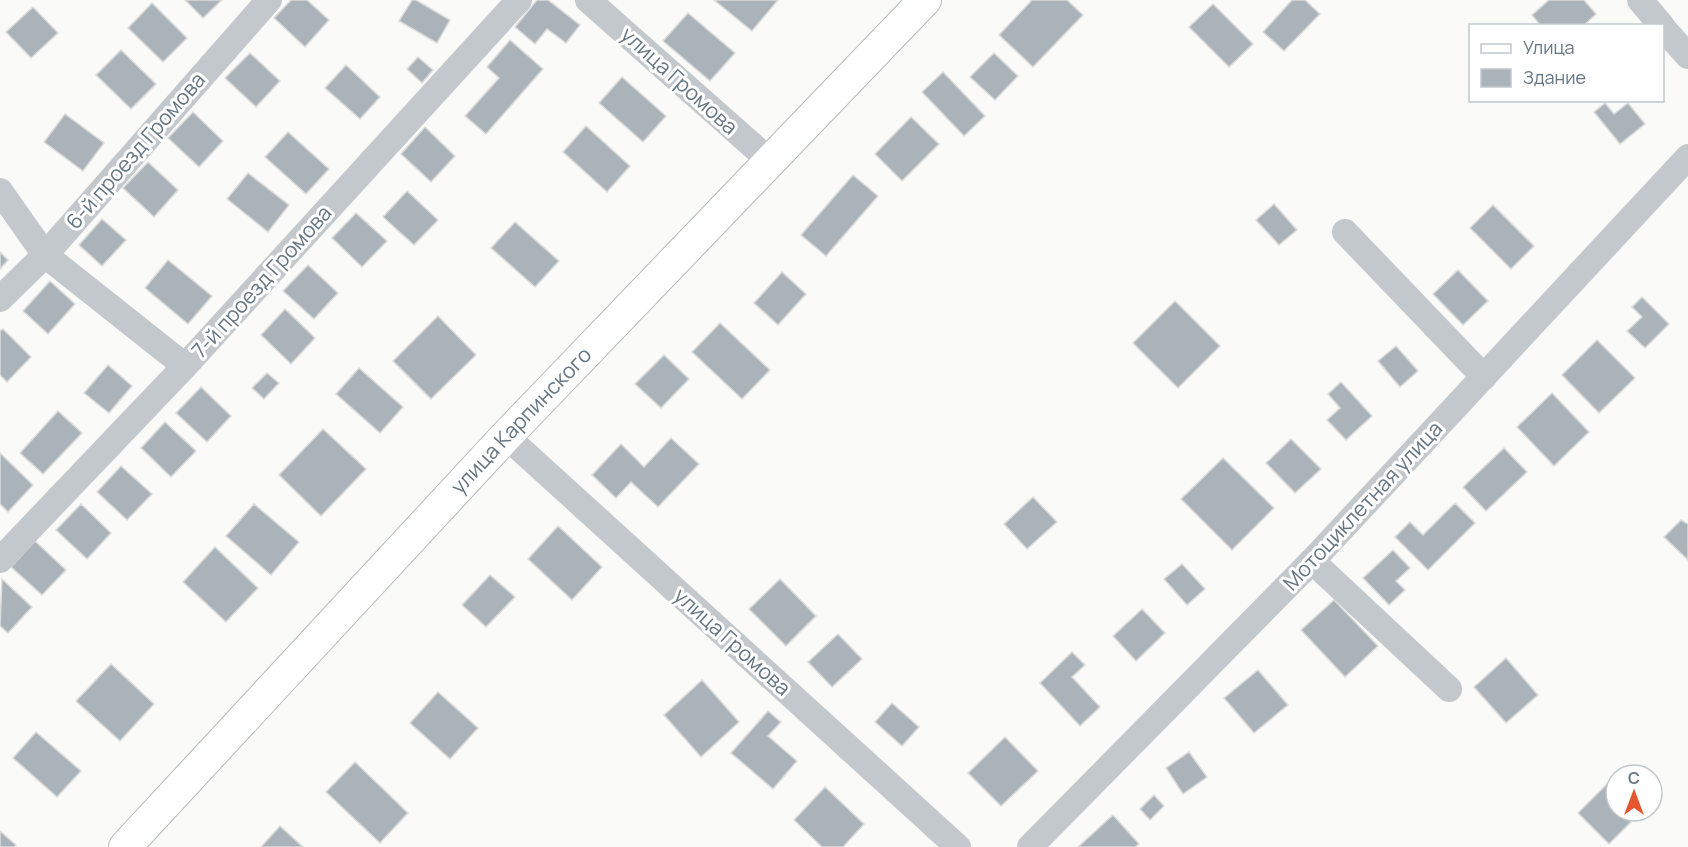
<svg xmlns="http://www.w3.org/2000/svg" width="1688" height="847" font-family="Manrope,sans-serif">
  <rect width="100%" height="100%" fill="#fafaf8"/>
  <g fill="#aab3b9" stroke="#dcdcda" stroke-width="1.5">
    <path d="M185 0H222L203 18Z"/>
    <path d="M291 0H307L329 20 305 47 274 18Z"/>
    <path d="M412 0H416L450 20 437 43 399 21Z"/>
    <path d="M537 0H548L580 25 566 43 547 29 535 44 515 27Z"/>
    <path d="M714 0H778L752 31Z"/>
    <path d="M1032 0H1067L1083 15 1033 67 999 35Z"/>
    <path d="M1292 0H1305L1320 14 1284 51 1263 32Z"/>
    <path d="M1549 0H1584L1596 14 1583 26H1541L1532 15Z"/>
    <path d="M152 3 187 38 163 62 128 28Z"/>
    <path d="M1213 4 1253 44 1229 67 1189 27Z"/>
    <path d="M33 7 58 33 31 58 6 32Z"/>
    <path d="M688 13 735 53 710 81 663 41Z"/>
    <path d="M510 40 543 69 486 134 465 116 499 78 487 67Z"/>
    <path d="M121 50 156 84 131 109 96 75Z"/>
    <path d="M250 53 280 81 256 107 225 78Z"/>
    <path d="M994 53 1018 76 995 100 970 77Z"/>
    <path d="M418 57 433 70 422 83 407 69Z"/>
    <path d="M346 65 380 97 360 119 325 88Z"/>
    <path d="M943 72 985 116 964 136 922 92Z"/>
    <path d="M622 77 666 116 643 142 599 103Z"/>
    <path d="M1605 103 1614 114 1628 103 1645 124 1620 144 1594 112Z"/>
    <path d="M193 112 223 141 199 167 168 138Z"/>
    <path d="M65 114 104 143 83 171 44 142Z"/>
    <path d="M911 117 939 144 902 181 875 154Z"/>
    <path d="M586 126 630 166 607 192 563 152Z"/>
    <path d="M425 127 455 156 431 182 401 154Z"/>
    <path d="M288 132 329 169 306 194 265 157Z"/>
    <path d="M148 162 178 190 154 217 123 188Z"/>
    <path d="M248 173 289 205 268 232 227 199Z"/>
    <path d="M853 175 878 196 826 256 801 235Z"/>
    <path d="M407 191 438 220 414 245 383 217Z"/>
    <path d="M1274 204 1297 230 1279 245 1256 220Z"/>
    <path d="M1493 205 1534 246 1511 269 1470 228Z"/>
    <path d="M356 213 387 241 362 267 332 238Z"/>
    <path d="M102 219 126 240 102 266 79 245Z"/>
    <path d="M515 222 559 261 535 287 491 248Z"/>
    <path d="M0 252 8 260 0 269Z"/>
    <path d="M168 260 212 296 188 324 145 288Z"/>
    <path d="M308 265 338 293 314 319 283 291Z"/>
    <path d="M1458 270 1488 301 1463 325 1433 294Z"/>
    <path d="M782 272 806 294 778 325 754 303Z"/>
    <path d="M50 281 75 304 48 334 23 311Z"/>
    <path d="M1642 297 1669 324 1645 348 1627 331 1642 317 1632 307Z"/>
    <path d="M1175 301 1220 346 1178 388 1133 343Z"/>
    <path d="M285 309 315 338 291 364 261 335Z"/>
    <path d="M438 316 476 355 431 399 393 361Z"/>
    <path d="M720 323 770 370 742 399 692 352Z"/>
    <path d="M3 329 31 357 7 382 0 375V331Z"/>
    <path d="M1597 340 1635 378 1599 413 1562 375Z"/>
    <path d="M1396 346 1418 371 1400 387 1378 361Z"/>
    <path d="M664 355 689 379 661 408 635 384Z"/>
    <path d="M108 365 132 386 109 413 84 393Z"/>
    <path d="M359 368 403 407 380 433 336 394Z"/>
    <path d="M267 373 279 383 264 399 252 388Z"/>
    <path d="M1341 382 1372 416 1346 440 1327 420 1340 408 1328 394Z"/>
    <path d="M201 387 231 416 207 442 176 413Z"/>
    <path d="M1552 393 1589 432 1554 466 1517 427Z"/>
    <path d="M58 411 82 433 43 474 20 453Z"/>
    <path d="M165 422 196 451 171 477 141 448Z"/>
    <path d="M323 429 366 469 321 516 279 475Z"/>
    <path d="M671 438 699 464 658 507 631 482 616 498 592 475 621 444 644 467Z"/>
    <path d="M1291 439 1321 469 1295 493 1266 463Z"/>
    <path d="M1504 448 1527 472 1486 511 1463 487Z"/>
    <path d="M0 453 33 485 8 512 0 504Z"/>
    <path d="M1223 458 1274 508 1232 550 1181 499Z"/>
    <path d="M121 466 152 494 127 520 97 492Z"/>
    <path d="M1033 497 1057 522 1027 549 1004 524Z"/>
    <path d="M1455 503 1475 523 1428 570 1395 537 1410 522 1423 535Z"/>
    <path d="M81 504 111 533 87 559 56 530Z"/>
    <path d="M254 504 299 542 271 575 226 536Z"/>
    <path d="M1681 520 1688 524V560L1664 537Z"/>
    <path d="M558 526 602 567 572 600 528 559Z"/>
    <path d="M35 541 66 570 42 595 11 567Z"/>
    <path d="M215 547 258 588 226 622 183 582Z"/>
    <path d="M1393 550 1410 568 1396 581 1405 590 1389 605 1363 578Z"/>
    <path d="M1182 564 1205 589 1187 605 1164 579Z"/>
    <path d="M490 575 515 597 486 627 462 605Z"/>
    <path d="M2 579 32 607 8 633 0 626Z"/>
    <path d="M780 579 816 616 786 646 749 609Z"/>
    <path d="M1334 600 1378 646 1345 677 1301 630Z"/>
    <path d="M1142 609 1165 633 1136 661 1113 636Z"/>
    <path d="M838 634 862 659 832 687 808 662Z"/>
    <path d="M1072 652 1085 665 1072 677 1100 707 1080 726 1040 683Z"/>
    <path d="M1506 658 1538 695 1506 723 1474 687Z"/>
    <path d="M111 664 154 704 120 741 76 701Z"/>
    <path d="M1258 670 1288 705 1254 733 1224 698Z"/>
    <path d="M702 680 739 722 701 757 664 715Z"/>
    <path d="M438 692 478 728 450 759 410 723Z"/>
    <path d="M892 703 919 727 902 746 875 722Z"/>
    <path d="M768 711 781 722 768 736 797 761 773 789 731 753Z"/>
    <path d="M36 732 81 771 57 797 13 758Z"/>
    <path d="M1005 737 1038 771 1001 806 968 773Z"/>
    <path d="M1189 752 1207 777 1183 794 1166 768Z"/>
    <path d="M355 762 408 813 380 843 326 792Z"/>
    <path d="M1616 775V811H1621L1631 822 1609 844 1578 813Z"/>
    <path d="M825 787 864 824 843 847H822L794 820Z"/>
    <path d="M1154 795 1164 806 1150 820 1140 809Z"/>
    <path d="M1113 815 1139 844 1135 847H1078Z"/>
    <path d="M280 826 303 847H261Z"/>
    <path d="M0 831 16 845 14 847H0Z"/>
  </g>
  <g fill="none" stroke-linecap="round" stroke-linejoin="round">
    <g stroke="#b5babe" stroke-width="34">
      <g id="major">
        <path id="s1" d="M125 847 506 436 925 0"/>
      </g>
    </g>
    <g stroke="#c3c8cc" stroke-width="26">
      <path d="M588 0 770 161"/>
      <path d="M1640 0 1662 26"/>
      <path d="M1662 27 1688 56"/>
      <path d="M0 191 45 255 185 366"/>
      <path d="M1345 232 1484 377"/>
      <path d="M0 299 45 255 269 0"/>
      <path d="M506 436 958 847"/>
      <path d="M0 560 185 366 519 0"/>
      <path d="M1312 561 1449 689"/>
      <path d="M1030 847 1312 561 1688 157"/>
    </g>
    <use href="#major" stroke="#fff" stroke-width="32"/>
  </g>
  <g text-anchor="middle" stroke-width="6" stroke-linejoin="round" paint-order="stroke">
    <g font-size="21" fill="#657683" stroke="#fff">
      <text transform="translate(679 81) rotate(42)" y="7">улица Громова</text>
      <text transform="translate(136 151) rotate(-49)" y="7">6-й проезд Громова</text>
      <text transform="translate(262 282) rotate(-48)" y="7">7-й проезд Громова</text>
      <text dy="7" stroke="none"><textPath href="#s1" startOffset="582">улица Карпинского</textPath></text>
      <text transform="translate(1363 506) rotate(-47)" y="7">Мотоциклетная улица</text>
      <text transform="translate(732 642) rotate(42)" y="7">улица Громова</text>
    </g>
  </g>
  <rect x="1469" y="24" width="195" height="78" fill="#ffffff" stroke="#c1c8cd" stroke-width="1.5"/>
  <rect x="1481" y="44" width="30" height="9" fill="#ffffff" stroke="#c1c8cd" stroke-width="1.5"/>
  <text x="1523" y="54" font-size="18" fill="#657683">Улица</text>
  <rect x="1481" y="69" width="30" height="18" fill="#aab3b9" stroke="#c1c8cd" stroke-width="1.5"/>
  <text x="1523" y="84" font-size="18" fill="#657683">Здание</text>
  <g transform="translate(1634 793)"><circle r="28" fill="#ffffff" stroke="#c1c8cd" stroke-width="1.5"/>
  <path d="M0-4.5L10 22L0 15L-10 22Z" fill="#e4572e"/>
  <text y="-9" font-size="16" font-weight="bold" text-anchor="middle" fill="#657683">С</text>
  </g>
</svg>
